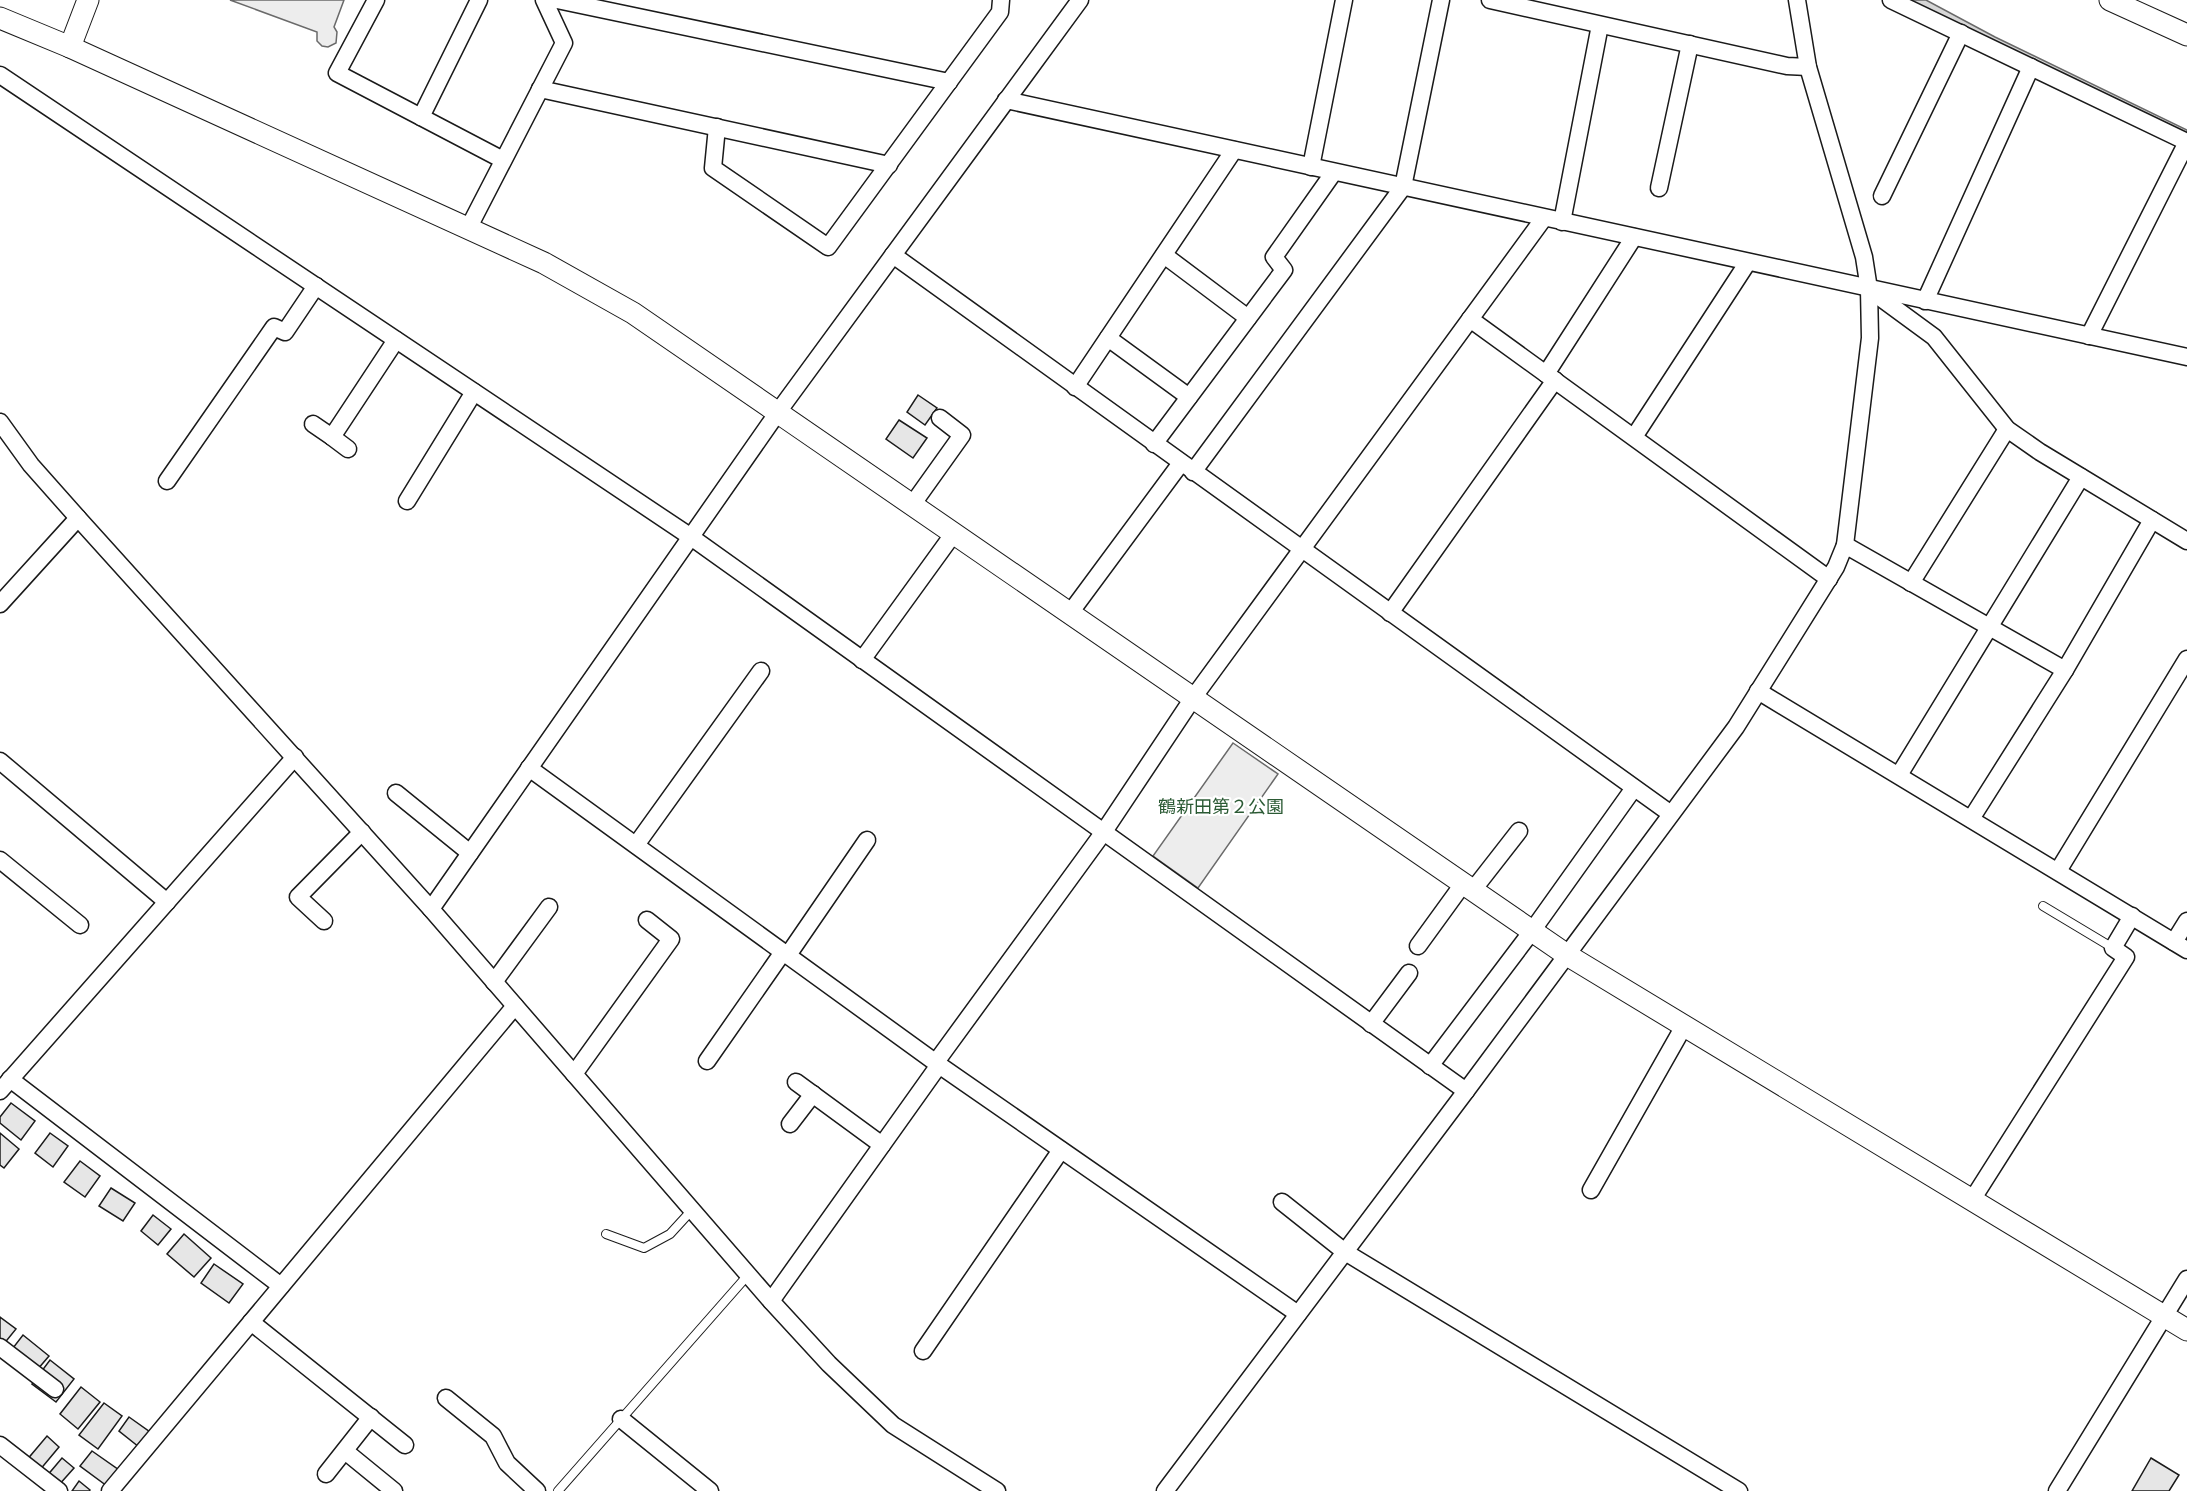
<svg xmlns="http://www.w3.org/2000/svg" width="2187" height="1491" font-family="Mulish,'Noto Sans JP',sans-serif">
  <rect width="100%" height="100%" fill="#fff"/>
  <g fill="#ededed" stroke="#6a6a6a" stroke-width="1.5">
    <path d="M230 0H344L334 27 337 32 336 43 328 47 322 46 317 41V32Z"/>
    <path d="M1233 743 1278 774 1198 888 1153 856Z"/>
  </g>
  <path fill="#d7d7d7" stroke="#6a6a6a" stroke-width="1.5" d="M1900 0H1926L1995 37 2187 130V137Z"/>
  <g fill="#e6e6e6" stroke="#1a1a1a" stroke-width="1.5">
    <path d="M918 395 937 408 925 425 907 412Z"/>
    <path d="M899 420 927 438 913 458 886 439Z"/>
    <path d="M11 1103 35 1121 21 1140 0 1123V1117Z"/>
    <path d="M0 1133 19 1149 4 1168 0 1165Z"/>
    <path d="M50 1133 68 1146 53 1167 35 1153Z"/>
    <path d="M80 1161 100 1176 85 1197 64 1182Z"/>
    <path d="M111 1188 135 1203 123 1221 99 1206Z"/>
    <path d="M153 1215 171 1229 158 1245 141 1231Z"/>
    <path d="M184 1234 211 1258 194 1277 167 1254Z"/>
    <path d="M214 1264 243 1284 229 1303 201 1283Z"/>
    <path d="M0 1317 16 1329 3 1345 0 1343Z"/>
    <path d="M23 1335 49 1356 31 1377 6 1357Z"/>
    <path d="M50 1360 74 1379 56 1402 32 1384Z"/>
    <path d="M81 1387 100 1402 78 1429 60 1414Z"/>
    <path d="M104 1403 122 1416 98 1449 79 1435Z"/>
    <path d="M129 1417 150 1432 139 1447 119 1431Z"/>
    <path d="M47 1436 59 1447 39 1471 26 1461Z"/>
    <path d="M92 1451 119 1470 107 1486 80 1466Z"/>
    <path d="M62 1458 74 1468 58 1486 46 1477Z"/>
    <path d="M2151 1458 2179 1475 2169 1491H2132Z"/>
    <path d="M79 1481 90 1490 89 1491H72Z"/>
  </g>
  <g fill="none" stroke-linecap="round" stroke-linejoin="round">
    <g stroke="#1a1a1a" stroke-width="10">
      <g id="service">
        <path d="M2043 906 2113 948"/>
        <path d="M606 1234 644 1248 670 1234 692 1210"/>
        <path d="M558 1491 748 1275"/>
      </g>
    </g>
    <g stroke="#1a1a1a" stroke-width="19">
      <g id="minor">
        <path d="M376 0 337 73 503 160"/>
        <path d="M557 0 949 82"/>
        <path d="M1490 0 1787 66 1808 67"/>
        <path d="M1891 0 2187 142"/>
        <path d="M0 75 691 537 1466 1091"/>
        <path d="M540 89 889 165"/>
        <path d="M1006 100 2187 357"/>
        <path d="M421 117 479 0"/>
        <path d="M717 127 713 168 828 247 1000 12 1001 0"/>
        <path d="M1311 167 1344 0"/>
        <path d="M1659 188 1690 44"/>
        <path d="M1882 196 1961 33"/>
        <path d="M1562 222 1600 25"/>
        <path d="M468 229 564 43 544 0"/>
        <path d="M893 255 1671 814"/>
        <path d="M1164 255 1248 318"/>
        <path d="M1874 293 1934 337 2007 429 2040 452 2187 541"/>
        <path d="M1925 301 2031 67"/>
        <path d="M1470 319 1829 579"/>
        <path d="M2089 336 2187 142"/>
        <path d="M1108 338 1189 397"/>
        <path d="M1546 374 1634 237"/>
        <path d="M1075 387 1234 150"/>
        <path d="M0 422 31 465 78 518 431 909 771 1301 829 1364 893 1425 997 1491"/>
        <path d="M313 424 332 437 396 340"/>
        <path d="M332 437 348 449"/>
        <path d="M1634 437 1748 262"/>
        <path d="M1154 444 1284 270 1274 257 1334 172"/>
        <path d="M1193 472 1403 187 1441 0"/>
        <path d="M167 481 274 327 285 332 316 286"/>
        <path d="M407 501 474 392"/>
        <path d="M912 505 962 435 940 418"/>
        <path d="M1845 545 2065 670"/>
        <path d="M1911 583 2007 429"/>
        <path d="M0 604 78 518"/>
        <path d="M1070 613 1181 463"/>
        <path d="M1390 613 1555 380"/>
        <path d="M862 660 954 533"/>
        <path d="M1758 691 2187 950"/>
        <path d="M0 761 167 902"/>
        <path d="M529 768 939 1065 1298 1314"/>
        <path d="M1899 775 2081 477"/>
        <path d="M396 793 470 853"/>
        <path d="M1971 819 2065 670 2152 520"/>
        <path d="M636 845 761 671"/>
        <path d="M0 860 80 925"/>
        <path d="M2058 871 2187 659"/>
        <path d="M1473 890 1519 831"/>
        <path d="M431 909 778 412 1080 0"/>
        <path d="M324 921 298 897 362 832"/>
        <path d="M2174 942 2187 921"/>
        <path d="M1418 946 1463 884"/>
        <path d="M788 955 867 840"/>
        <path d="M494 982 549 907"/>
        <path d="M1371 1024 1409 973"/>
        <path d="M707 1061 783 952"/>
        <path d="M936 1062 1103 833 1193 698 1544 218"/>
        <path d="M1430 1066 1532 931 1634 788"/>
        <path d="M574 1074 671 939 647 920"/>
        <path d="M10 1079 281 1286"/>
        <path d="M796 1082 882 1145"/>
        <path d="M0 1091 295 757"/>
        <path d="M790 1124 813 1094"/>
        <path d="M1591 1190 1684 1026"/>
        <path d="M1972 1200 2126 957 2113 948 2132 916"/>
        <path d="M1282 1202 1345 1252 1739 1491"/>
        <path d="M771 1301 939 1065"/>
        <path d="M251 1322 405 1445"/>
        <path d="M0 1347 55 1389"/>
        <path d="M923 1351 1061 1150"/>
        <path d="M446 1398 493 1436 507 1463 537 1491"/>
        <path d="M621 1419 710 1491"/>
        <path d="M0 1445 59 1491"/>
        <path d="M345 1451 394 1491"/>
        <path d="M326 1474 371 1417"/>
        <path d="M110 1491 515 1006"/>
        <path d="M1165 1491 1466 1091 1736 727 1836 567 1845 545 1870 338 1869 289 1864 257 1808 67 1797 0"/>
        <path d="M2057 1491 2187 1279"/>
      </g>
    </g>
    <g stroke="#1a1a1a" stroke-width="23">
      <g id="tertiary">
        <path d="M2110 0 2187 35"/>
        <path d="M0 18 70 47 544 263 633 313 1567 955 2187 1330"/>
        <path d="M70 47 88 0"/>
      </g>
    </g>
    <use href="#service" stroke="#fff" stroke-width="8"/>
    <use href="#minor" stroke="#fff" stroke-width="16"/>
    <use href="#tertiary" stroke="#fff" stroke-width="21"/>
  </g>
  <g text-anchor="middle" stroke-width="4.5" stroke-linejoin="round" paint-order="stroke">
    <g font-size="18" fill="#2b5a34" stroke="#fff">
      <text x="1221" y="813">鶴新田第２公園</text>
    </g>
  </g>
</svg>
